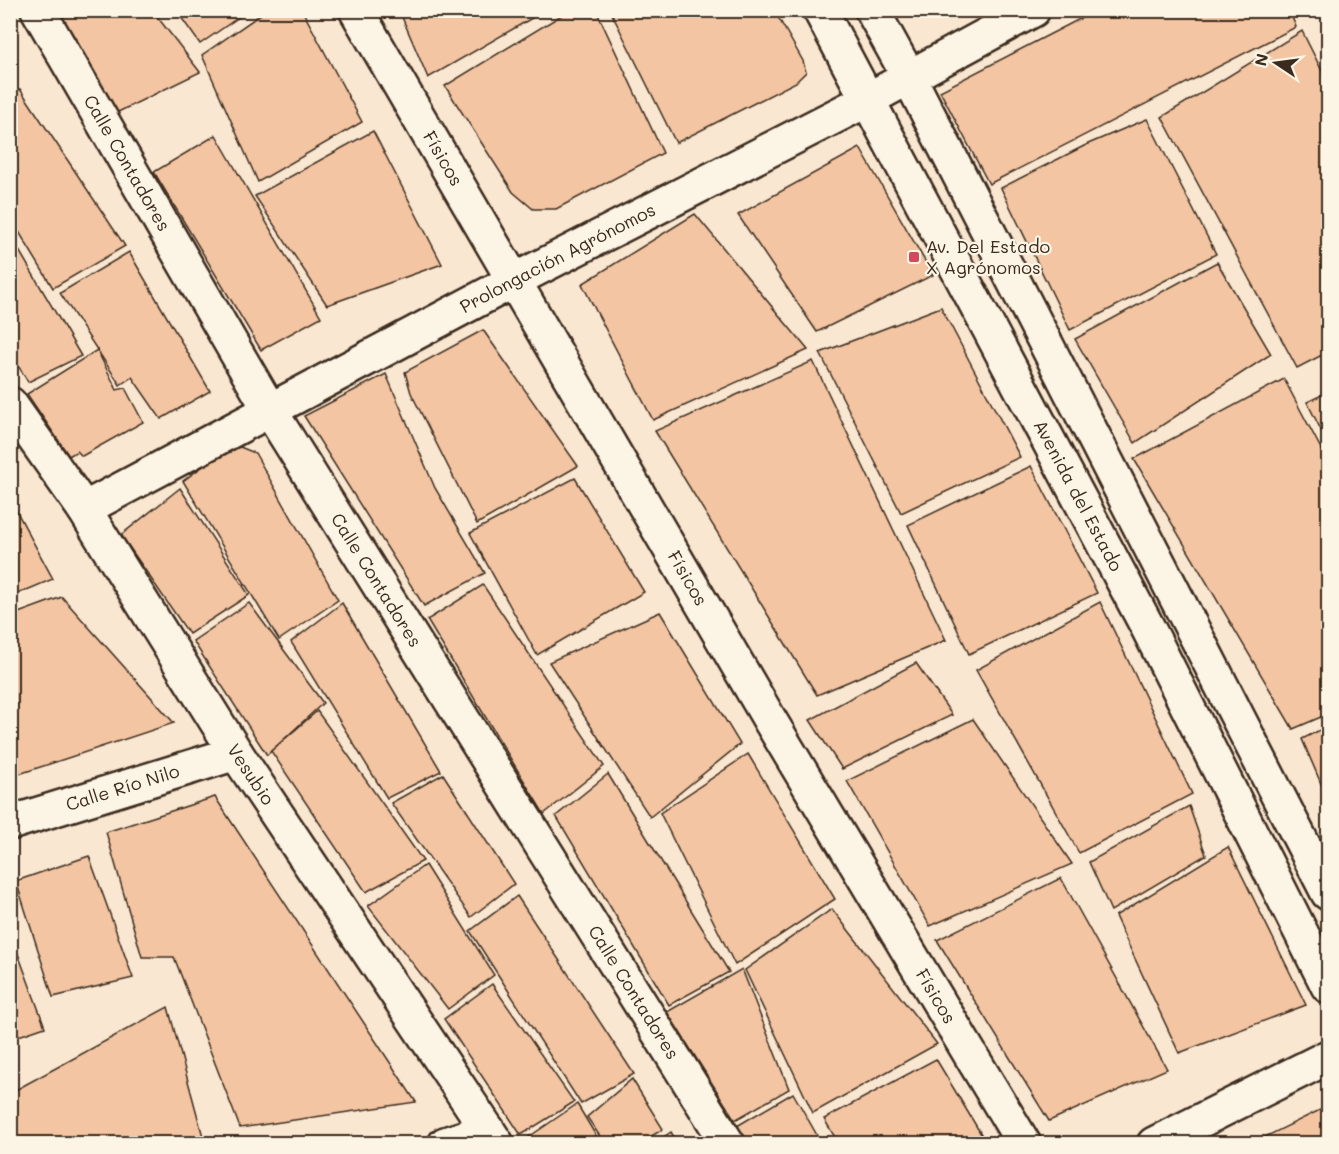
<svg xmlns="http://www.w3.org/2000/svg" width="1339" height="1154" font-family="Mali,sans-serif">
  <rect width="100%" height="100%" fill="#f9e7d1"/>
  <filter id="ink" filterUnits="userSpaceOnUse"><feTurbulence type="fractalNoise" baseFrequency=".0167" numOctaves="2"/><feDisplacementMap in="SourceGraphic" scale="12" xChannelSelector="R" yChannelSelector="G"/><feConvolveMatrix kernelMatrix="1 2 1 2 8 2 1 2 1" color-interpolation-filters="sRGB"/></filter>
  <g filter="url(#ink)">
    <g fill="#f3c5a2" stroke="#3b2a1e" stroke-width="1.5">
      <path d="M51 10H152L200 72 114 114Z"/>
      <path d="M176 10H249L200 44Z"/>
      <path d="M267 10H302L362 122 258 182 202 55Z"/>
      <path d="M399 10H546L428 78Z"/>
      <path d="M570 10H596L663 153 556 209H533L513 192 445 86Z"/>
      <path d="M610 10H774L803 61 806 72 796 82 676 143Z"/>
      <path d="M1097 10H1289L1296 27 989 184 940 91Z"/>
      <path d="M1302 31 1328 83V352L1297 368 1162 117Z"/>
      <path d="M20 89 125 246 53 288 10 217V94Z"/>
      <path d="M1147 119 1216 254 1070 330 1001 188 1088 144Z"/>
      <path d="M373 131 442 264 327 305 255 196Z"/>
      <path d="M216 135 321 317 261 350 154 172Z"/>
      <path d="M860 148 933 275 817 332 738 215Z"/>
      <path d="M695 214 808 350 653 420 582 284Z"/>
      <path d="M10 235 81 356 28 382 10 352Z"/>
      <path d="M129 252 210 391 161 419 132 377 120 385 60 293Z"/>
      <path d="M1217 262 1271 354 1135 443 1075 339Z"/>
      <path d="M941 307 1020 457 901 513 820 353Z"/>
      <path d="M483 330 578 466 477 524 411 393 405 372Z"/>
      <path d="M97 350 117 390 125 388 143 422 82 456 77 451 69 456 27 394Z"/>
      <path d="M813 361 946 640 817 695 655 431Z"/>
      <path d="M386 374 435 488 485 573 424 606 304 416Z"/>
      <path d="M1284 379 1328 462V714L1293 729 1134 459Z"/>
      <path d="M1328 392V444L1307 402Z"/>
      <path d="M240 447 255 453 338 600 279 640 183 481 225 450Z"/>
      <path d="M1031 466 1097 593 969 654 908 525Z"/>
      <path d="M575 478 644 592 537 655 470 533Z"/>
      <path d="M180 488 249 595 189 634 121 535Z"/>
      <path d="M10 499 53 579 10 597Z"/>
      <path d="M483 585 604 766 544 814 427 620Z"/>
      <path d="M62 597 174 723 10 777V616Z"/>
      <path d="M1100 602 1192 794 1079 853 976 670Z"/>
      <path d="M249 603 323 703 267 755 193 641Z"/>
      <path d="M342 603 441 771 387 798 291 642Z"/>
      <path d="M660 612 740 744 650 817 549 662Z"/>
      <path d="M916 663 952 715 842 769 810 720Z"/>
      <path d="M317 711 423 861 366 892 271 751Z"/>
      <path d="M973 719 1072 864 930 926 847 781Z"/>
      <path d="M1328 726V800L1302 739Z"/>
      <path d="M748 754 835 899 735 965 660 813Z"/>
      <path d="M443 774 514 884 471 917 391 803Z"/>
      <path d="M608 774 729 972 669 1005 556 816Z"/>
      <path d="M215 797 416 1102 240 1128 174 957H142L106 832Z"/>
      <path d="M1189 806 1206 855 1111 911 1089 862Z"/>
      <path d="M1228 847 1306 1005 1179 1053 1115 916Z"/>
      <path d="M89 856 133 978 53 997 16 881Z"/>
      <path d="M425 865 494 975 448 1009 368 906Z"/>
      <path d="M1061 878 1167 1069 1049 1121 937 940Z"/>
      <path d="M517 896 634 1074 581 1104 470 931Z"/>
      <path d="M832 909 937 1044 813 1113 745 970Z"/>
      <path d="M10 932 45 1027 10 1039Z"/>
      <path d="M742 969 789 1089 735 1120 667 1012Z"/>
      <path d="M492 984 574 1102 521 1135 444 1019Z"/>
      <path d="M168 1007 205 1144H10V1093Z"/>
      <path d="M936 1059 987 1144H839L824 1119Z"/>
      <path d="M632 1079 663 1129 639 1144H605L587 1117Z"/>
      <path d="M793 1093 822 1144H750L737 1126Z"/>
      <path d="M577 1104 601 1144H524L523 1141Z"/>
      <path d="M1328 1106V1144H1260L1259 1140Z"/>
      <path d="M671 1132 678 1144H653Z"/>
    </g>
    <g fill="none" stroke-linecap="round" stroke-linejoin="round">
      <g stroke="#3b2a1e" stroke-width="38">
        <g id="minor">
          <path id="s1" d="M38 10 269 409 728 1144"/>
          <path id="s2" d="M356 10 771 722 1024 1144"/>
          <path id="s3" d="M820 10 1148 628 1328 986"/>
          <path d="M872 10 909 77 1328 893"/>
          <path id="s4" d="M10 404 84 509 236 753 497 1144"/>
          <path id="s5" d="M84 509 513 281 867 100 1033 10"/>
          <path id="s6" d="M10 823 236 753"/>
          <path d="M445 1144 488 1130"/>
          <path d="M1154 1144 1328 1057"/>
        </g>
      </g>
      <use href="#minor" stroke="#fcf5e5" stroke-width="33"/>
    </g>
  </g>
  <rect fill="#d1495b" stroke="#fcf5e5" stroke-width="2" x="908" y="251" width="12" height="12" rx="3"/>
  <g text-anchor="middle" stroke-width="4.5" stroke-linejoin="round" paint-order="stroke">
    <g font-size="18" fill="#3b2a1e" stroke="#fcf5e5">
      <text dy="6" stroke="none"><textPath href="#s2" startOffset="172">Físicos</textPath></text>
      <text dy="6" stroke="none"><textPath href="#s1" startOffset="177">Calle Contadores</textPath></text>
      <text dy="6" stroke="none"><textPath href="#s5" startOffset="536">Prolongación Agrónomos</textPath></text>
      <text dy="6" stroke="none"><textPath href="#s3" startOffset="550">Avenida del Estado</textPath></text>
      <text dy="6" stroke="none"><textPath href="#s2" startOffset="658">Físicos</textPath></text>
      <text dy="6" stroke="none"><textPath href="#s1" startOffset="663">Calle Contadores</textPath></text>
      <text dy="6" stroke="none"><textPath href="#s4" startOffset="442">Vesubio</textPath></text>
      <text dy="6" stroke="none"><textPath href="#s6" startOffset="118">Calle Río Nilo</textPath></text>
      <text dy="6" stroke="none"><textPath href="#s1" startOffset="1149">Calle Contadores</textPath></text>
      <text dy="6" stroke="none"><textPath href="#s2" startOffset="1144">Físicos</textPath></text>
    </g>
    <g font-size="18" fill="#3b2a1e" stroke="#fcf5e5" text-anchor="start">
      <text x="926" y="253">Av. Del Estado<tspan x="926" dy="21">X Agrónomos</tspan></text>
    </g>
  </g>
  <rect width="1339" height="1154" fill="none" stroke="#fcf5e5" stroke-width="36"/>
  <rect x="18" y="18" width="1303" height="1118" fill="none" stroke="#3b2a1e" stroke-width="2" filter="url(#ink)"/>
  <g transform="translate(1276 63) rotate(283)" stroke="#fcf5e5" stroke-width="4.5" paint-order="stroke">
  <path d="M0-4.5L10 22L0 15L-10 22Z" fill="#3b2a1e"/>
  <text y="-9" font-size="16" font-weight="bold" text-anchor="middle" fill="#3b2a1e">N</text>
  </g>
</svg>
